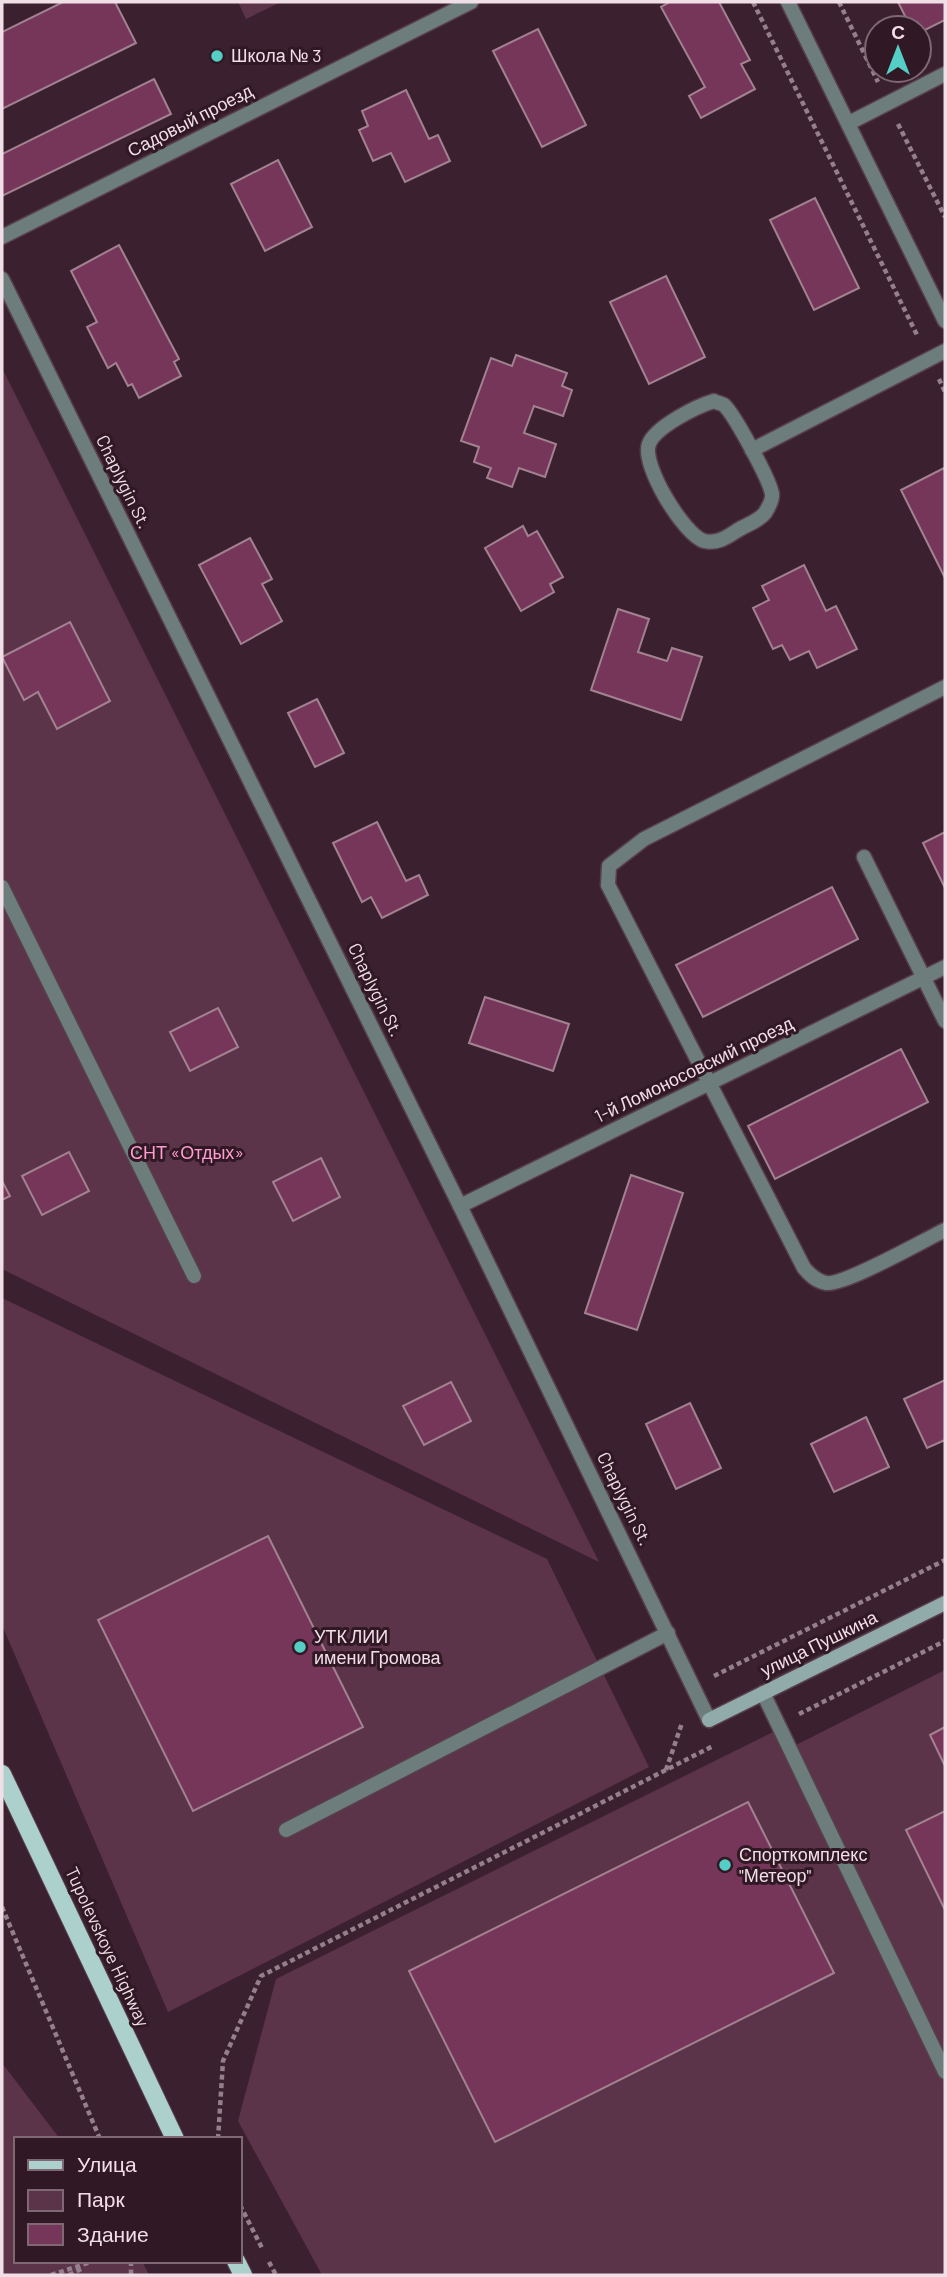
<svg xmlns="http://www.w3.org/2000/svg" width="947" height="2277" font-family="Barlow,sans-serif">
  <rect width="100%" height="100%" fill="#3b212f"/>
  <g fill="#5c3449">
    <path d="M238 2H281L246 19Z"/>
    <path d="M2 368 599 1562 2 1269Z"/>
    <path d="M2 1298 547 1559 649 1767 168 2012 2 1625Z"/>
    <path d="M945 1670V2275H322L238 2121 276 1979 773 1732 784 1751Z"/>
    <path d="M2 2063 60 2139H16V2261H142L149 2275H2Z"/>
  </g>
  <g fill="#763659" stroke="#a28291" stroke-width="2">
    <path d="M63 2H115L136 43 2 109V32Z"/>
    <path d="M670 2H719L750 60 741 64 755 89 701 118 689 96 705 87 661 7Z"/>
    <path d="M898 2H945V20L919 33V28H911Z"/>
    <path d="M538 29 586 125 542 147 493 51Z"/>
    <path d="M154 79 171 114 2 196V154Z"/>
    <path d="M406 90 429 139 438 135 450 161 405 182 391 153 373 161 359 130 368 126 362 111Z"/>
    <path d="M278 160 312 227 265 251 231 184Z"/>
    <path d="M815 198 859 288 814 310 770 220Z"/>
    <path d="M119 245 179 359 174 362 181 376 139 398 132 384 128 386 116 363 108 368 87 327 97 322 71 271Z"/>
    <path d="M666 276 705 357 649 384 610 302Z"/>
    <path d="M516 355 567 373 562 386 572 390 563 416 534 406 524 433 556 444 545 477 519 468 512 487 487 478 491 468 474 462 479 447 461 441 491 358 512 366Z"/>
    <path d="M944 468 945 472V578L901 490Z"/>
    <path d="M523 526 528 536 537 531 563 577 550 584 554 592 521 611 485 548Z"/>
    <path d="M250 538 272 579 262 584 282 621 241 644 199 565Z"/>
    <path d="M804 565 826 611 836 606 857 649 817 668 809 651 790 660 782 645 773 649 753 608 769 600 762 586Z"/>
    <path d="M618 609 649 619 638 652 667 661 672 648 702 657 681 720 591 690Z"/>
    <path d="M70 622 110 701 57 729 38 692 24 700 2 657Z"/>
    <path d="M317 699 344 753 315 767 288 713Z"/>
    <path d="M377 822 406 881 419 875 428 895 382 918 371 897 362 902 333 843Z"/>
    <path d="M945 832V888L923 843Z"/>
    <path d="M832 887 858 939 703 1017 676 965Z"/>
    <path d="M485 997 569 1024 553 1071 469 1043Z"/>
    <path d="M218 1008 238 1047 190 1071 170 1032Z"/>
    <path d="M901 1049 928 1102 775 1179 748 1126Z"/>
    <path d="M69 1152 89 1191 42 1215 22 1176Z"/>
    <path d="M321 1158 340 1197 293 1221 273 1182Z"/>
    <path d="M631 1175 683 1193 637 1330 585 1313Z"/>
    <path d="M2 1181 10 1196 2 1200Z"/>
    <path d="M945 1380V1440L927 1448 904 1399Z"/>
    <path d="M451 1382 471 1421 424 1445 403 1406Z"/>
    <path d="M690 1403 721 1468 676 1489 646 1424Z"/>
    <path d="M866 1417 889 1467 834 1492 811 1444Z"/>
    <path d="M268 1536 363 1727 193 1811 98 1620Z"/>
    <path d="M945 1727V1766L930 1735Z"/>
    <path d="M748 1802 834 1973 495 2142 409 1971Z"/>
    <path d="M945 1811V1910L906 1830Z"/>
  </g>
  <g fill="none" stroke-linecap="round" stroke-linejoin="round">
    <g stroke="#583f4c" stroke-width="17">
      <g id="lane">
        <path d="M849 123 945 74"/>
        <path d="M714 401C715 402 723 404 724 405 734 414 770 480 772 494 773 500 768 508 765 513 759 521 746 525 738 530 727 537 718 544 704 541 684 535 641 465 649 444 655 427 697 406 714 401Z"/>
        <path d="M752 450 945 351"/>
        <path d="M945 687 644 839 609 866 608 885 804 1268C810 1275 816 1281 826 1283 844 1286 924 1240 945 1230"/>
        <path d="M864 857 945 1021"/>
        <path d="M2 887 194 1276"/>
        <path d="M460 1206 945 967"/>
        <path d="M763 1693 945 2072"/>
        <path d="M286 1830 668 1633"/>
      </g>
    </g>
    <g stroke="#583f4c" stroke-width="17">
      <g id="street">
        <path d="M788 2 945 321"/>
        <path d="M2 237 471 2"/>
        <path d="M2 279 460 1206 709 1720"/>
      </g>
    </g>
    <g stroke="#583f4c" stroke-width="17">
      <path id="secondary" d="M709 1720 945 1603"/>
    </g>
    <g stroke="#583f4c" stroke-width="20">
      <g id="primary">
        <path d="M2 1774 175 2139"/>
        <path d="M236 2261 243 2275"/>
      </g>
    </g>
    <g stroke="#957f8a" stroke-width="4.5" stroke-dasharray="5 3.5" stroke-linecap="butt">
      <path d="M753 2 918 337"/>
      <path d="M839 2 878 82"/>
      <path d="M898 124 945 217"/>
      <path d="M939 379 945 392"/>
      <path d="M714 1676 945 1560"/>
      <path d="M799 1714 945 1641"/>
      <path d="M666 1770 682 1723"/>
      <path d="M2 1907 100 2139"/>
      <path d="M218 2139 223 2061 261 1976 713 1746"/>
      <path d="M240 2205 262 2248"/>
      <path d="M131 2261V2275"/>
      <path d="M269 2262 276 2275"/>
      <path d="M51 2275 94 2261"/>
      <path d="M69 2275 83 2268"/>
    </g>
    <use href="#lane" stroke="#6c7d7b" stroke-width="14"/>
    <use href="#street" stroke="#6c7d7b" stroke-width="14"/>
    <use href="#secondary" stroke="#90aba9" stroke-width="14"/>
    <use href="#primary" stroke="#acd0cc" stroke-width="18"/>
  </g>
  <g fill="#55cec6" stroke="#311825" stroke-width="2.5">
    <circle cx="217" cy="56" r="7"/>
    <circle cx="300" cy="1647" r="7"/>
    <circle cx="725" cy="1865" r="7"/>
  </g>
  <g text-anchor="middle" stroke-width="6" stroke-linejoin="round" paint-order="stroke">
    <g font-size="18" fill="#f1dfe7" stroke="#311825" text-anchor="start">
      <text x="231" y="62">Школа № 3</text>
      <text x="314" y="1643">УТК ЛИИ<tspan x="314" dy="21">имени Громова</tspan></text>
      <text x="739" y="1861">Спорткомплекс<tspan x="739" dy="21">"Метеор"</tspan></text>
    </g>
    <g font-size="18" fill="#f1dfe7" stroke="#311825">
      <text transform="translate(190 121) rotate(-27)" y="6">Садовый проезд</text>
      <text transform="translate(123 482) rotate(64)" y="6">Chaplygin St.</text>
      <text transform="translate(375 990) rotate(64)" y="6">Chaplygin St.</text>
      <text transform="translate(694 1070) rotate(-26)" y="6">1-й Ломоносовский проезд</text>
      <text transform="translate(624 1499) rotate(64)" y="6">Chaplygin St.</text>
      <text transform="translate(819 1644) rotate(-26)" y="6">улица Пушкина</text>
      <text transform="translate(107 1947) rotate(65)" y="6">Tupolevskoye Highway</text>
    </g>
    <g font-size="18" fill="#fe9ed0" stroke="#311825">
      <text x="187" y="1159">СНТ «Отдых»</text>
    </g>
  </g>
  <rect width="947" height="2277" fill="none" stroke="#f1dfe7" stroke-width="7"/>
  <rect x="14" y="2137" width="228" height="126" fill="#311825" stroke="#7e6873" stroke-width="2"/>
  <rect x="28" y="2160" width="35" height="10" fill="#acd0cc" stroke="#7e6873" stroke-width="2"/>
  <text x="77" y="2172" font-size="21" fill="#f1dfe7">Улица</text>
  <rect x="28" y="2190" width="35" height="21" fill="#5c3449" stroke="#7e6873" stroke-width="2"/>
  <text x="77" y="2207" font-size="21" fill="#f1dfe7">Парк</text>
  <rect x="28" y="2224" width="35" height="21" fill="#763659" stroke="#7e6873" stroke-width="2"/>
  <text x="77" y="2242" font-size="21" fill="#f1dfe7">Здание</text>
  <g transform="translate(898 49)"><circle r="33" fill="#311825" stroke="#7e6873" stroke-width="2"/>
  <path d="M0-5L12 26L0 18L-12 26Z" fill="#55cec6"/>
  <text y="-10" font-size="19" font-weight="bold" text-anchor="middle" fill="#f1dfe7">С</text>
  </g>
</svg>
